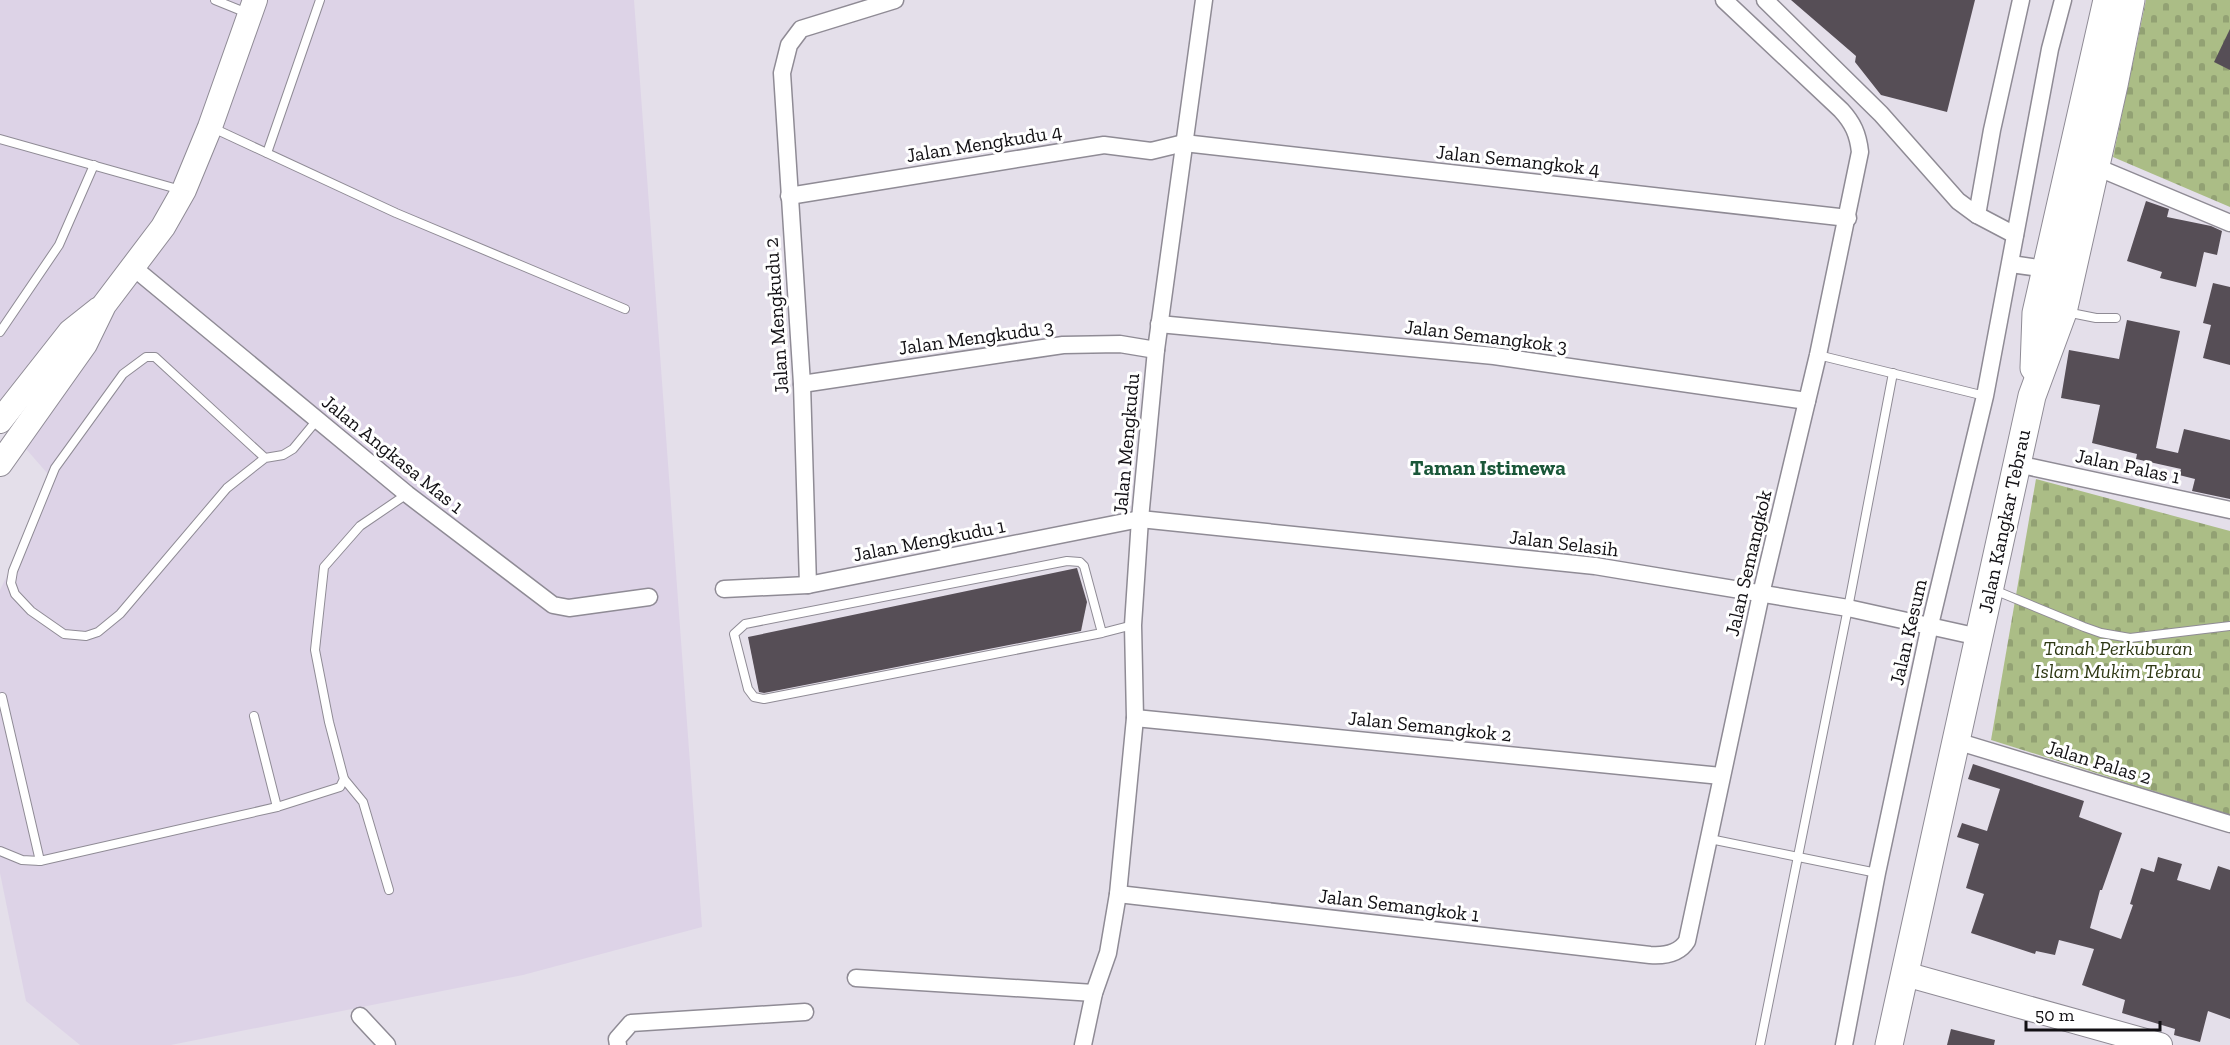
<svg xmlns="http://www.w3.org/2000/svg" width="2230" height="1045" font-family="'Zilla Slab',serif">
  <defs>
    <pattern id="cemetery-stones" width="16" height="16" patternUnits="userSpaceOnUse" patternTransform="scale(1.5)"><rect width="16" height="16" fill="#abbd86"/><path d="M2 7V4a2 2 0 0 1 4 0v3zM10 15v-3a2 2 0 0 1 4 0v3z" fill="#92a173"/></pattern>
  </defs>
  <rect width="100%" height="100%" fill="#e4dfea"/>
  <path fill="#ddd3e7" d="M0 0H634L702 927 523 975 171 1045H80L26 1001 0 873V590L54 481 0 419Z"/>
  <g fill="url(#cemetery-stones)">
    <path d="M2146 0H2230V207L2113 157Z"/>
    <path d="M2036 479 2230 531V815L1991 740Z"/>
  </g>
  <g fill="#564e56">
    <path d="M1791 0H1975L1947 112 1881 95 1855 62 1856 56Z"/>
    <path d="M2230 29V70L2214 62Z"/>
    <path d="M2146 201 2169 209 2167 217 2211 226 2222 231 2217 255 2204 252 2196 287 2160 278 2162 272 2127 261Z"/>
    <path d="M2213 283 2230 287V365L2203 358 2211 325 2203 323Z"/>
    <path d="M2127 320 2180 331 2156 448 2178 453 2184 429 2230 440V499L2192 491 2195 479 2179 475 2181 469 2136 459 2137 454 2092 443 2100 405 2061 398 2069 350 2119 359Z"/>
    <path d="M1077 568 1087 602 1081 631 764 693 759 692 748 637Z"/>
    <path d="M1973 764 2084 801 2079 817 2122 833 2102 890H2100L2090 928 2121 939 2133 905 2130 904 2141 868 2154 872 2158 857 2182 864 2177 880 2210 890 2218 866 2230 870V1019L2208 1011 2200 1042 2174 1035 2175 1029 2122 1013 2125 1000 2082 985 2094 949 2059 940 2055 955 2036 951 2035 954 1971 933 1984 894 1966 888 1979 844 1957 837 1962 823 1987 831 2000 789 1968 779Z"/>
    <path d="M1951 1029 1995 1040 1994 1045H1947Z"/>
  </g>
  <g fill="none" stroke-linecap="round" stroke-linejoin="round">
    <g stroke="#8f8b95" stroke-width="10">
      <g id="lane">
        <path d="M215 0 247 13"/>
        <path d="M213 128 396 213 625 309"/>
        <path d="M0 139 181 190"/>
        <path d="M267 153 320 0"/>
        <path d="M2066 312 2096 318H2116"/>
        <path d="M0 332 59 245 94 165"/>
        <path d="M1818 355 1985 396"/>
        <path d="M265 458 155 357H146L123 374 55 468 13 571 11 583 15 594 31 611 64 634 86 636 98 632 120 614 227 488 265 458 283 455 293 449 317 420"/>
        <path d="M1994 590 2084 627 2101 633 2130 638 2230 626"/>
        <path d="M1102 633 764 699 754 697 748 689 734 634 745 624 1067 561 1080 562 1084 566 1102 633 1133 625"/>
        <path d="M2 697 40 861 277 807 340 787 344 779 329 722 315 650 324 567 360 526 407 494"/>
        <path d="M254 716 277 807"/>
        <path d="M344 779 363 802 389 890"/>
        <path d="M1710 839 1877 873"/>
        <path d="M0 851 22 860 40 861"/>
        <path d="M1760 1045 1848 608 1893 373"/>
      </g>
    </g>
    <g stroke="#8f8b95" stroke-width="19">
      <g id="street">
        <path d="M1765 0 1881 114 1958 201 1977 215 2015 235"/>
        <path d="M2094 166 2230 223"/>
        <path d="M789 196 1104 145 1151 151 1184 143 1848 218"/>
        <path d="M1977 215 1992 130 2021 0"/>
        <path d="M2011 264 2046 269"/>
        <path d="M134 268 407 494 553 605 569 608 649 597"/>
        <path d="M1159 324 1494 356 1807 401"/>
        <path d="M802 384 1063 345 1120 344 1156 350"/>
        <path d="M2017 464 2230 510"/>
        <path d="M808 585 802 384 782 73 789 45 801 29 895 0"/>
        <path d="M724 589 808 585 1140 519 1595 566 1848 608 1979 637"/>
        <path d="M1135 718 1721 776"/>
        <path d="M1956 741 2230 824"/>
        <path d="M1118 894 1650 955C1664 956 1679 954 1687 941L1761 594 1818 355 1860 152C1858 134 1853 123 1841 110L1724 0"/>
        <path d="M856 978 1094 993"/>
        <path d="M360 1016 387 1045"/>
        <path d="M618 1045 617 1039 631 1023 805 1012"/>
        <path d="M1083 1045 1094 993 1108 953 1118 894 1135 718 1133 625 1140 519 1156 350 1204 0"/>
        <path d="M1844 1045 1877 873 1930 625 1985 396 2050 49 2063 0"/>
      </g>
    </g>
    <g stroke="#8f8b95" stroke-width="26">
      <g id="secondary">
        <path d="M0 421 70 332 99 309"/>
        <path d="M0 464 85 344 104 305 163 227 184 190 210 127 255 0"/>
        <path d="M1905 974 2160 1045"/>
      </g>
    </g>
    <g stroke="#8f8b95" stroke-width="29">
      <g id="primary">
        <path d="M2034 368 2036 313 2107 0"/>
        <path d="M1889 1045 2032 396 2063 312 2114 85 2131 0"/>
      </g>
    </g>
    <use href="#lane" stroke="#fff" stroke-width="8"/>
    <use href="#street" stroke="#fff" stroke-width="16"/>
    <use href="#secondary" stroke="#fff" stroke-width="24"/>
    <use href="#primary" stroke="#fff" stroke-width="27"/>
  </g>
  <g text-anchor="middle" stroke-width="6" stroke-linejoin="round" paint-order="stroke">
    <g font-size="20" fill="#121014" stroke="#fff">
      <text transform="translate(984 143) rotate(-9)" y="7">Jalan Mengkudu 4</text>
      <text transform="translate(1518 160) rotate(6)" y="7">Jalan Semangkok 4</text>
      <text transform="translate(776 316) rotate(-94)" y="7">Jalan Mengkudu 2</text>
      <text transform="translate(1486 336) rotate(7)" y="7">Jalan Semangkok 3</text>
      <text transform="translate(976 337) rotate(-8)" y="7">Jalan Mengkudu 3</text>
      <text transform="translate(1126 444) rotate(-85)" y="7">Jalan Mengkudu</text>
      <text transform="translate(393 454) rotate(39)" y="7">Jalan Angkasa Mas 1</text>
      <text transform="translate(2128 466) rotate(12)" y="7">Jalan Palas 1</text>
      <text transform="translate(2004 521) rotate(-78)" y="7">Jalan Kangkar Tebrau</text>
      <text transform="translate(929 540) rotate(-11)" y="7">Jalan Mengkudu 1</text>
      <text transform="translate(1564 543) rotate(7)" y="7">Jalan Selasih</text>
      <text transform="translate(1748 563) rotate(-77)" y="7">Jalan Semangkok</text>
      <text transform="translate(1908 632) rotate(-77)" y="7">Jalan Kesum</text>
      <text transform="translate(1430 726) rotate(6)" y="7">Jalan Semangkok 2</text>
      <text transform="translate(2099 762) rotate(17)" y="7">Jalan Palas 2</text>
      <text transform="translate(1399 905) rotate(7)" y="7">Jalan Semangkok 1</text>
    </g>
    <g font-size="20" font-style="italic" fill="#2e3814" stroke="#fff">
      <text x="2118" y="655">Tanah Perkuburan<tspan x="2118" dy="23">Islam Mukim Tebrau</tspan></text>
    </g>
    <g font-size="21" font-weight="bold" fill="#1a5739" stroke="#fff">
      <text x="1488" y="475">Taman Istimewa</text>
    </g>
  </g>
  <path d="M2026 1021v9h134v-9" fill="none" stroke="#121014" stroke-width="3"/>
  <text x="2035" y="1021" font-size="18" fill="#121014" stroke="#ffffff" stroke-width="4.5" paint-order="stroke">50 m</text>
</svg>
